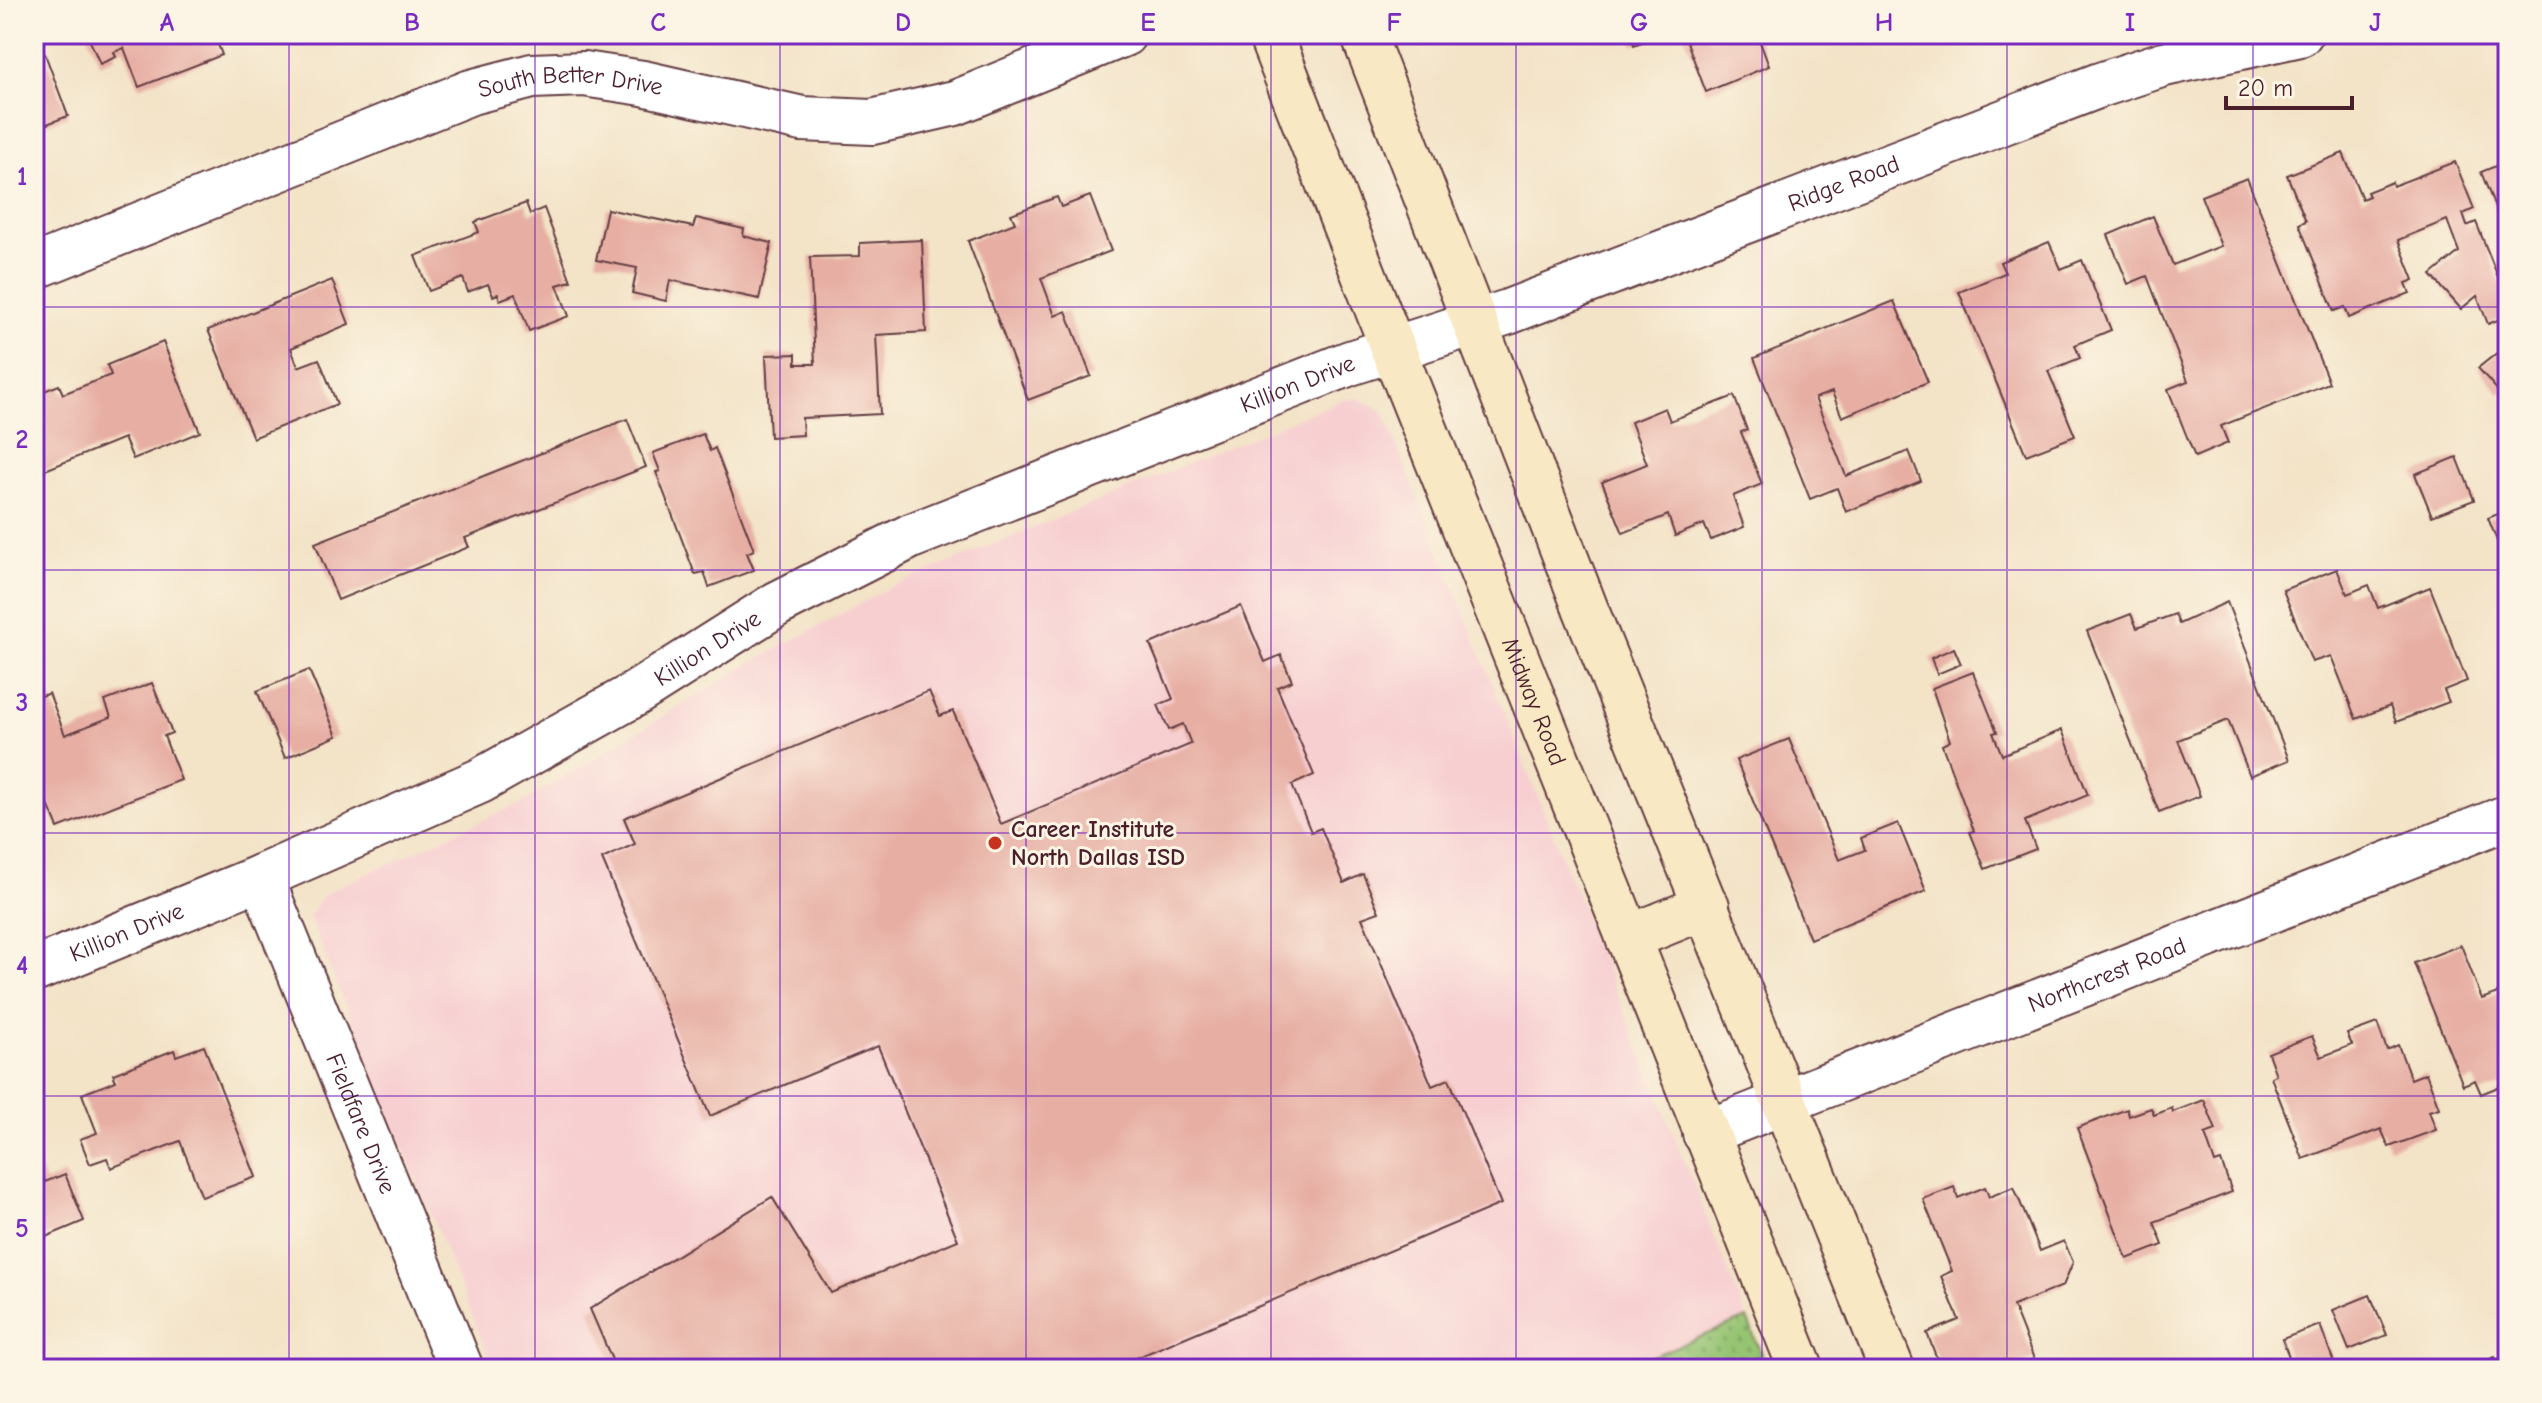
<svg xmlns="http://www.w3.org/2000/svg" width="2542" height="1403" font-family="'Comic Neue',sans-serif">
  <defs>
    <pattern id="grass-dots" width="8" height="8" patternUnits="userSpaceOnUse" patternTransform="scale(2)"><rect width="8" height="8" fill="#95c472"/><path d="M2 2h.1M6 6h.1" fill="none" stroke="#7c9f5e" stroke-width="1.8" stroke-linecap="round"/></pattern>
  </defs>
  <rect width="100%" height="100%" fill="#fcf5e5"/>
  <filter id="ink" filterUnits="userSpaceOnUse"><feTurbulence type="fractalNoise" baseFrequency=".0125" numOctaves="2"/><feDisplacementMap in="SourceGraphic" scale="16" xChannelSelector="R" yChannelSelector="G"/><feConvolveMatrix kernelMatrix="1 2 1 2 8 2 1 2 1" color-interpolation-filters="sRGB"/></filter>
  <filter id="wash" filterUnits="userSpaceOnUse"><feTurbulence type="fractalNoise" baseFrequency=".006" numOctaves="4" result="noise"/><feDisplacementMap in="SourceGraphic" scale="32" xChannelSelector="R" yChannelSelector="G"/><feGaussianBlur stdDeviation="1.8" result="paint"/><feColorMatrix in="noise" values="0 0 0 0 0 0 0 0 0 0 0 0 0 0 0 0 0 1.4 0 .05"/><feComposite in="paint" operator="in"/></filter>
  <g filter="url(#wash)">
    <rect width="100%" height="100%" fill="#f3e3c7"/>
    <path fill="#f7cfd1" d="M1356 398 1383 411 1747 1318 1620 1369H494L309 917 323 896 340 886 527 800 746 666 891 587 1339 401Z"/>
    <path fill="url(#grass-dots)" stroke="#70724e" stroke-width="2" d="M1747 1318 1767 1369H1620Z"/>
    <g id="blocks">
      <g fill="#e7afa4">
        <path d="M87 34H214L222 55 139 87 124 48 114 52 116 57 100 64Z"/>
        <path d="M1630 34H1663L1634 45Z"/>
        <path d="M1684 34H1757L1769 66 1706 92Z"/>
        <path d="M45 54 68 116 34 129V58Z"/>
        <path d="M2343 153 2362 199 2369 196 2367 192 2392 182 2393 186 2455 162 2474 209 2463 214 2467 226 2476 222 2508 302V316L2488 324 2477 296 2461 309 2431 275 2459 252 2447 220 2398 240 2414 280 2406 283 2410 293 2349 318 2345 307 2334 311 2299 224 2306 221 2287 175Z"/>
        <path d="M2508 161V225L2503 227 2481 172Z"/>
        <path d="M2247 178 2329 383 2221 426 2228 443 2195 457 2168 389 2188 381 2147 276 2128 284 2108 235 2153 216 2173 265 2221 246 2201 196Z"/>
        <path d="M1090 196 1111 251 1041 278 1055 316 1066 311 1091 376 1028 400 968 241 1015 223 1011 214 1057 197 1061 207Z"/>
        <path d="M526 203 530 214 544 208 571 281 557 285 569 316 529 331 515 294 500 300 498 294 493 296 488 284 468 292 463 278 429 291 415 256 479 232 475 222Z"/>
        <path d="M607 209 693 227 696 218 744 229 743 236 772 243 759 299 670 280 666 301 632 293 637 268 596 260Z"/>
        <path d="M922 240 926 332 876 335 880 414 802 418 803 435 770 437 766 355 796 354V364H815L810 257 860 256V243Z"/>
        <path d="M2049 242 2061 269 2082 260 2111 330 2075 345 2080 358 2048 371 2075 436 2026 455 1959 292 2005 273 2000 262Z"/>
        <path d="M332 280 349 324 291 348 298 367 319 359 337 404 253 438 208 330Z"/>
        <path d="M1894 301 1928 382 1842 417 1832 392 1815 398 1846 476 1909 451 1921 481 1846 512 1837 488 1810 499 1754 358Z"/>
        <path d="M163 342 200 432 133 459 124 438 38 473 34 464V395L59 385 63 394 111 375 107 365Z"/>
        <path d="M2508 344V386L2500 393 2478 368Z"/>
        <path d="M1734 396 1747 430 1741 432 1762 484 1733 496 1744 527 1711 540 1704 524 1675 536 1668 515 1623 533 1602 482 1647 464 1631 422 1665 408 1670 421Z"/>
        <path d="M627 419 646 467 465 538 469 547 338 600 315 543Z"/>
        <path d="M703 434 710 451 715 448 754 550 747 553 754 570 709 587 704 572 695 574 656 472 660 471 653 453Z"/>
        <path d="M2457 457 2474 500 2432 516 2415 474Z"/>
        <path d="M2508 510V568L2488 518Z"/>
        <path d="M2337 569 2347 594 2369 585 2378 608 2430 587 2467 681 2444 690 2449 702 2396 722 2390 706 2356 719 2331 656 2312 662 2283 590Z"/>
        <path d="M2227 602 2289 760 2250 776 2228 720 2178 740 2200 796 2159 812 2087 631 2131 614 2137 628 2175 614 2179 624Z"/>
        <path d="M1241 606 1265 662 1281 655 1292 681 1277 687 1314 775 1292 785 1311 832 1321 828 1344 883 1363 874 1379 912 1362 918 1432 1086 1449 1079 1501 1204 1110 1369H616L590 1309 772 1197 831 1293 958 1240 878 1046 710 1116 602 859 635 844 624 818 929 691 940 716 953 711 1001 824 1191 744 1183 724 1169 730 1158 705 1173 699 1150 644Z"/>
        <path d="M1954 648 1961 664 1937 674 1931 658Z"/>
        <path d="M309 670 337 736 285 758 257 691Z"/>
        <path d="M1973 672 1997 732 1993 733 2002 755 2062 730 2088 795 2025 821 2036 849 1985 869 1970 832 1974 831 1942 745 1950 741 1932 688Z"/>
        <path d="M152 683 172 733 164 736 181 780 58 828 34 772V699L49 693 65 735 111 717 105 701Z"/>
        <path d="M1789 739 1839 860 1865 850 1861 838 1898 823 1926 891 1810 939 1736 760Z"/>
        <path d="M2461 945 2482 999 2508 989V1083L2481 1094 2475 1080 2463 1085 2414 963Z"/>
        <path d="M2377 1023 2387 1050 2398 1045 2411 1079 2426 1073 2439 1108 2429 1111 2436 1130 2389 1147 2381 1129 2303 1159 2271 1077 2276 1075 2268 1053 2312 1036 2321 1057 2352 1045 2347 1034Z"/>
        <path d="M204 1046 256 1177 202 1197 180 1141 111 1168 107 1158 90 1164 80 1139 97 1133 82 1094 116 1081 113 1074 174 1050 176 1056Z"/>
        <path d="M2204 1100 2216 1130 2205 1134 2215 1163 2221 1161 2232 1192 2154 1222 2163 1245 2127 1259 2077 1128 2127 1109 2129 1116 2151 1108 2154 1115 2172 1108 2173 1112Z"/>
        <path d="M34 1155 45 1182 65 1174 84 1221 36 1241Z"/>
        <path d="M1954 1187 1958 1198 1985 1187 1989 1197 2014 1187 2040 1251 2064 1241 2073 1262 2063 1286 2013 1306 2034 1359 2009 1369H1989L1985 1358 1956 1369H1941L1927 1333 1959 1320 1941 1276 1952 1271 1923 1199Z"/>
        <path d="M2370 1295 2387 1335 2349 1350 2333 1310Z"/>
        <path d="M2320 1325 2335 1365 2324 1369H2294L2282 1339Z"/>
        <path d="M2495 1357 2499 1366 2507 1363 2508 1369H2464Z"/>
      </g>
    </g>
  </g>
  <g filter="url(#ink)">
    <use href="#blocks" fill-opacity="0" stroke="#633c42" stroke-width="2"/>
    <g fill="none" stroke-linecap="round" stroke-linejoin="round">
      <g stroke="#633c42" stroke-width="48">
        <g id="minor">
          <path id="s1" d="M34 267 471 92 532 76 584 74 643 83 802 119 872 122 955 103 1124 34"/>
          <path id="s2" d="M261 877 461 1369"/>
          <path id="s3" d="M34 970 261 877 480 781 635 694 777 604 911 536 1350 363 1508 312 2100 85 2164 64 2300 34"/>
          <path id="s4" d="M1705 1133 2508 817"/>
        </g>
      </g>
      <g stroke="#633c42" stroke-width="48">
        <g id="secondary">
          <path id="s5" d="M1270 34 1393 349 1801 1369"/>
          <path d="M1363 34 1586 610 1892 1369"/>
          <path d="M1628 938 1707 906"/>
        </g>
      </g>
      <use href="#minor" stroke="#fff" stroke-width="44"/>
      <use href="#secondary" stroke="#f8e8c3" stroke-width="44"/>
    </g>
  </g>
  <path fill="none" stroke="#7b2cbf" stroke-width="2" stroke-opacity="0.55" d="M289 34V1369M535 34V1369M780 34V1369M1026 34V1369M1271 34V1369M1516 34V1369M1762 34V1369M2007 34V1369M2253 34V1369M34 307H2508M34 570H2508M34 833H2508M34 1096H2508"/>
  <circle fill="#c8321e" stroke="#fcf5e5" stroke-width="3" cx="995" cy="843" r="8"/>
  <g text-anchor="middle" stroke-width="6" stroke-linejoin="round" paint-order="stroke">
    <g font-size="24" fill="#4a1f2b" stroke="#fcf5e5">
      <text dy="8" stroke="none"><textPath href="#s1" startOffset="572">South Better Drive</textPath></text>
      <text dy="8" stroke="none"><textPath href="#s3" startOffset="1978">Ridge Road</textPath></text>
      <text dy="8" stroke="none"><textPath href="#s3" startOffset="1396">Killion Drive</textPath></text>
      <text dy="8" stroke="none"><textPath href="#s3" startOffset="748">Killion Drive</textPath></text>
      <text dy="8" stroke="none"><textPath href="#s5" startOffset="718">Midway Road</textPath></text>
      <text dy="8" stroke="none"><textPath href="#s3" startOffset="100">Killion Drive</textPath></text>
      <text dy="8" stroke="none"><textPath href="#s4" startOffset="432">Northcrest Road</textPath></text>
      <text dy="8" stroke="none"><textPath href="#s2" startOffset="266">Fieldfare Drive</textPath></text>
    </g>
    <g font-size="24" font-weight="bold" fill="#4a1f2b" stroke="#fcf5e5" text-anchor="start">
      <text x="1011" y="837">Career Institute<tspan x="1011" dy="28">North Dallas ISD</tspan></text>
    </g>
  </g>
  <rect width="2542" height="1403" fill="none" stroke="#fcf5e5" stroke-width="88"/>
  <path d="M2226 96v12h126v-12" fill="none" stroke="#4a1f2b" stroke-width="4"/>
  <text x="2238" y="96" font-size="24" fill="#4a1f2b" stroke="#fcf5e5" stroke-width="6" paint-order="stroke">20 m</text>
  <rect x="44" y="44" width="2454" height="1315" fill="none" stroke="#7b2cbf" stroke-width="3"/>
  <g font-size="26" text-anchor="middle" font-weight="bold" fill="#7b2cbf">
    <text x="167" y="31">A</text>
    <text x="412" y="31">B</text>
    <text x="658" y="31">C</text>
    <text x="903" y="31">D</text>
    <text x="1148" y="31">E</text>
    <text x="1394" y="31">F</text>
    <text x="1639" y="31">G</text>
    <text x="1884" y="31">H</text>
    <text x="2130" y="31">I</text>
    <text x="2375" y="31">J</text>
    <text x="22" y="185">1</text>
    <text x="22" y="448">2</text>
    <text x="22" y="711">3</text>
    <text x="22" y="974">4</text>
    <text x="22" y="1237">5</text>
  </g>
</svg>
